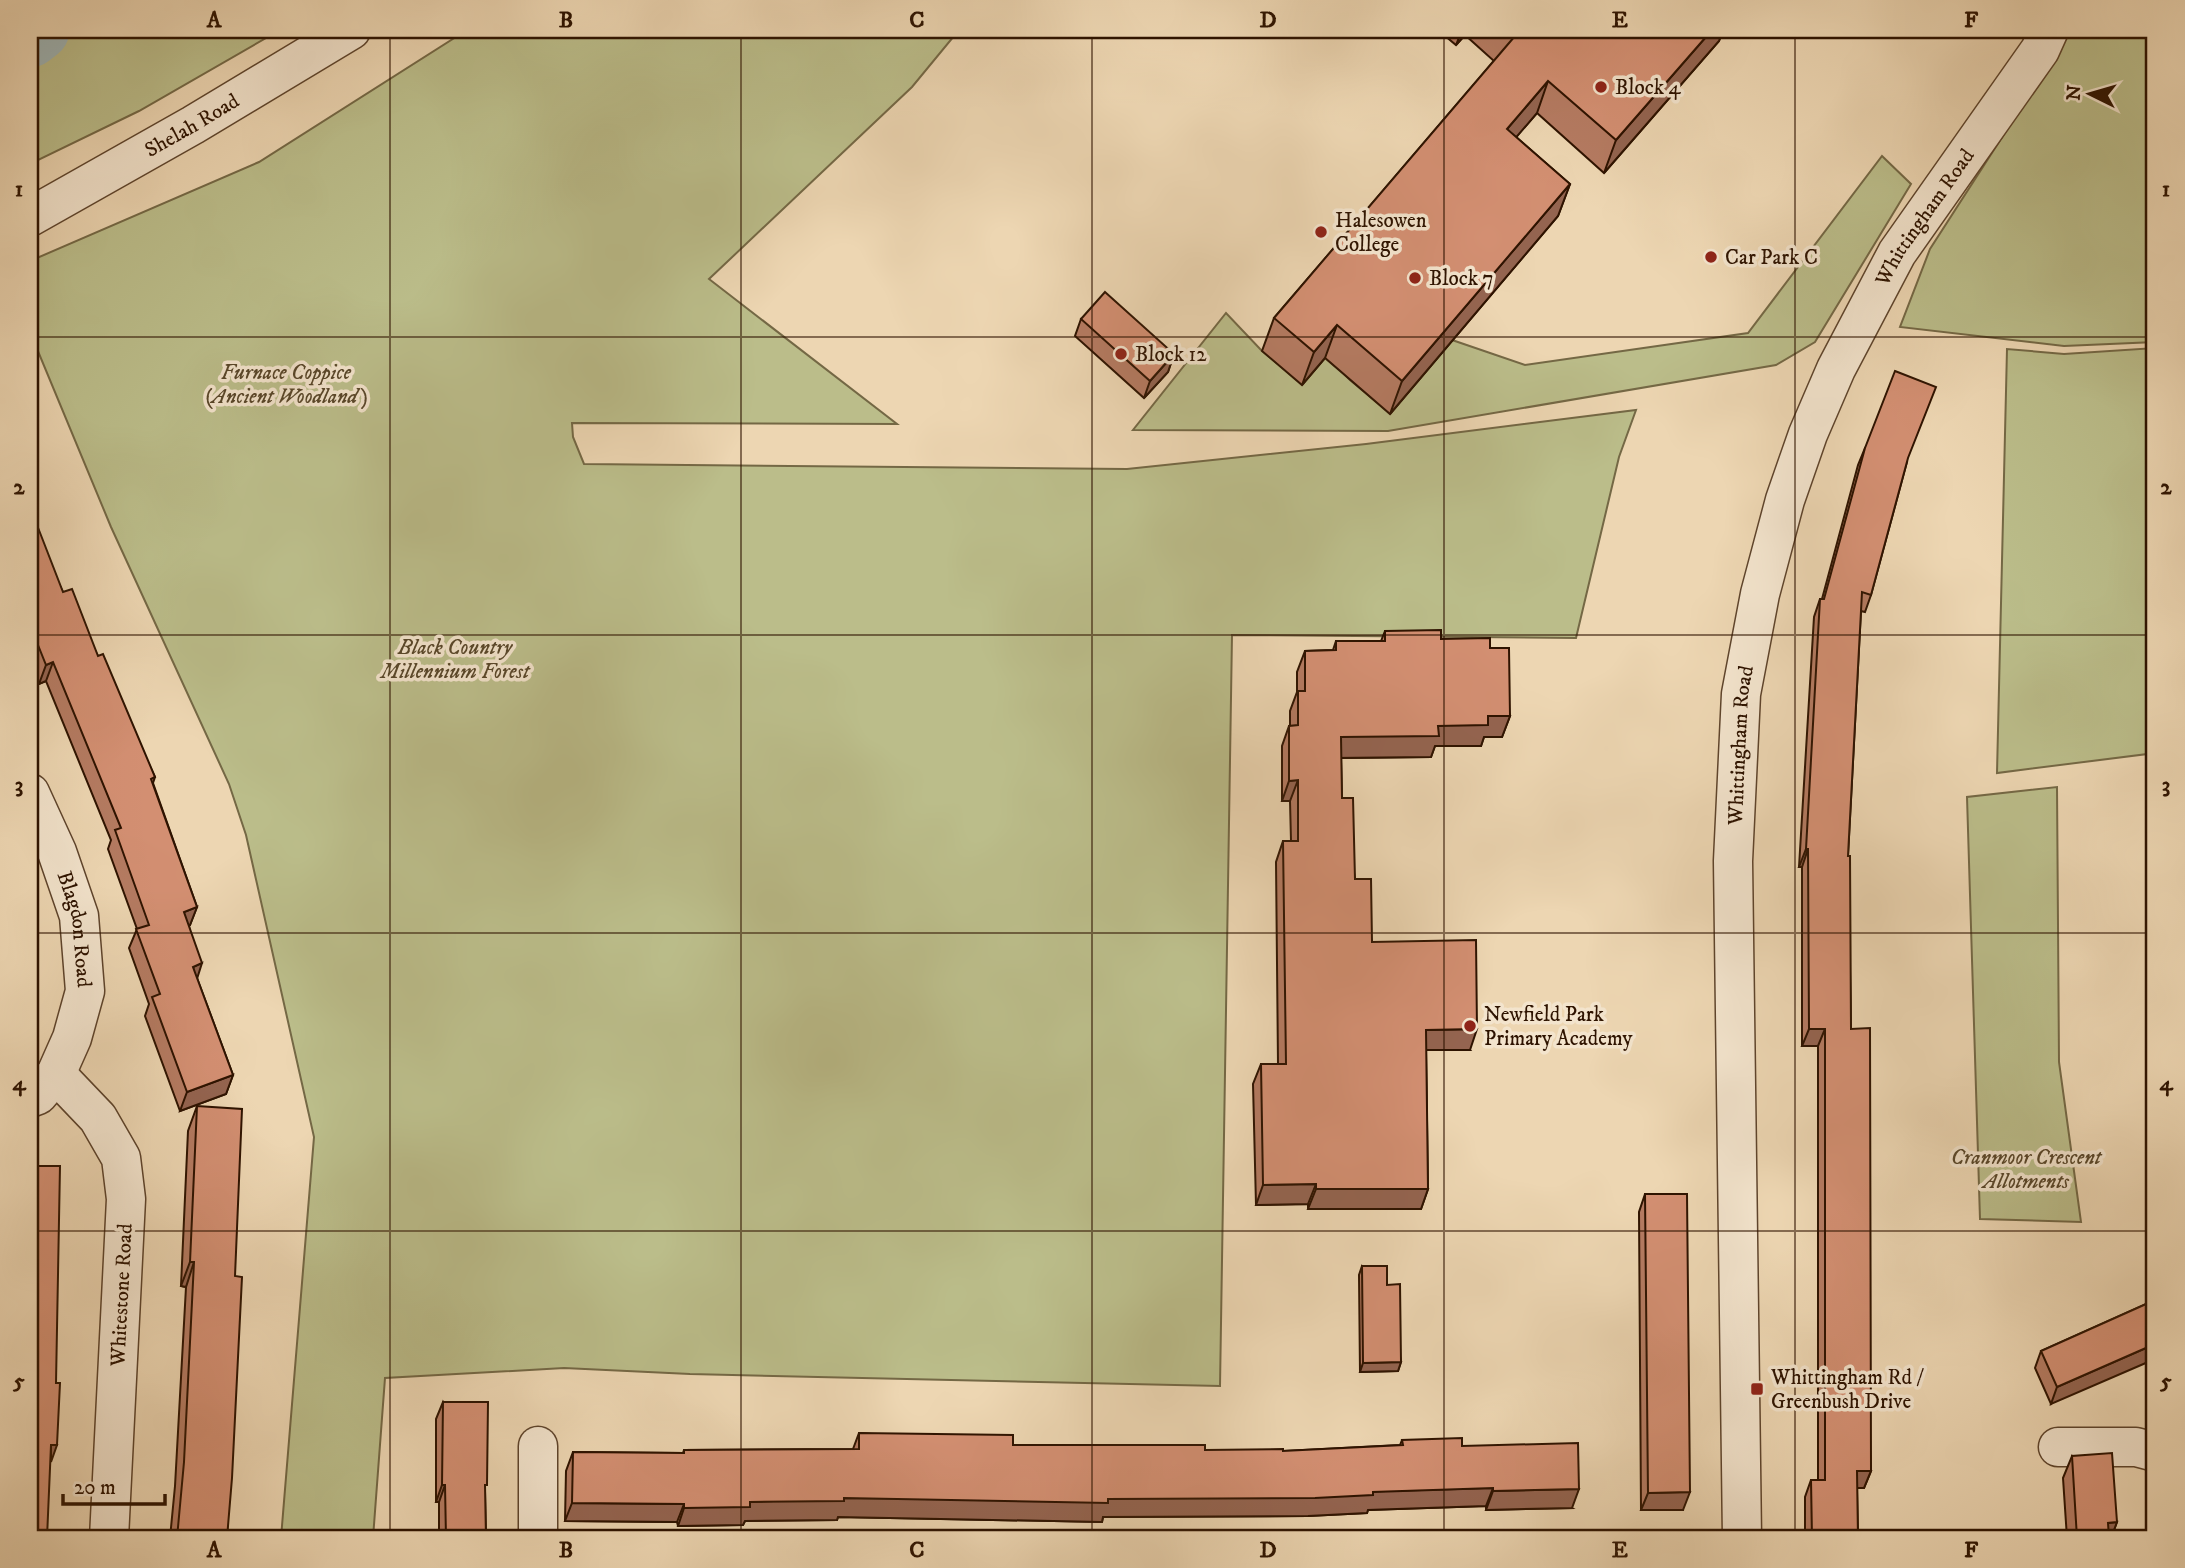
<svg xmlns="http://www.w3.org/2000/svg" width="2185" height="1568" font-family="'IM FELL DW Pica',serif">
  <rect width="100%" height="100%" fill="#edd6b2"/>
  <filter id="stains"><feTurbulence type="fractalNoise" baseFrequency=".00286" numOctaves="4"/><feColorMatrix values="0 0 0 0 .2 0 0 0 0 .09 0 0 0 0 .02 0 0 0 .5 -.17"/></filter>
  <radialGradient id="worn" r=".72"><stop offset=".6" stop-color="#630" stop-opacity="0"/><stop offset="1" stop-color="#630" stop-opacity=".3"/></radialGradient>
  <g fill="#bbbd8a" stroke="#746845" stroke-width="2">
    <path d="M39 30H280L139 111 30 164V37Z"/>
    <path d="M467 30H959L912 87 709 279 897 424 572 423 573 437 584 464 1127 469 1366 444 1636 410 1619 457 1576 638 1232 635 1220 1386 690 1374 564 1368 385 1378 373 1538H281L314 1137 246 835 229 784 111 527 30 332V261L259 162Z"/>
    <path d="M2066 30H2155V342L2064 346 1900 327 1930 249 2057 52Z"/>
    <path d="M1882 156 1911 184 1815 342 1776 365 1388 431 1133 430 1226 313 1262 351 1302 384 1326 355 1350 380 1390 413 1452 340 1525 365 1748 333Z"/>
    <path d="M2155 348V753L1997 773 2007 349 2064 354Z"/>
    <path d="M2057 787 2059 1062 2081 1222 1980 1219 1967 797Z"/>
  </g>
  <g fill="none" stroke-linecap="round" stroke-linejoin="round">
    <path stroke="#9eb6b8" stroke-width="61" d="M30 37 39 30"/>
    <g stroke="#5e442c" stroke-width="41">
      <g id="minor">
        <path id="s1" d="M30 217 193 125 351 30"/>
        <path id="s2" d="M30 793 57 852 79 916 85 991 72 1038 56 1074 38 1095 30 1098"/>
        <path d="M56 1074 98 1118 121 1158 126 1199 109 1538"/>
        <path d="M2058 1447H2136L2155 1452"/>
        <path d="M538 1538V1446"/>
        <path id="s3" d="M1742 1538 1733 861 1741 694 1760 594 1785 500 1808 434 1836 369 1897 253 2040 50 2049 30"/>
      </g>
    </g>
    <use href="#minor" stroke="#f3e4cd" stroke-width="38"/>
  </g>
  <g fill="#b57b62" stroke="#2e1300" stroke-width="2">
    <path d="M1438 30H1723L1719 41 1604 173 1537 113 1516 137 1570 184 1558 216 1390 414 1325 358 1302 385 1262 351 1274 318 1494 61 1465 35 1456 45Z"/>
    <path d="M1081 319 1174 354 1168 372 1144 398 1075 336Z"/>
    <path d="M1865 448 1907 462 1871 595 1865 612 1861 611 1848 856 1851 1029 1871 1471 1864 1488H1857L1858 1538H1805V1497L1811 1480H1818V1046H1802V867H1799L1814 617 1820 599H1822L1858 465Z"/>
    <path d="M30 528 63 592 98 656 155 777 153 783 197 907 190 925 189 926 197 978 233 1075 226 1094 180 1111 145 1016 149 1004 129 948 137 929 108 849 111 840 46 681 39 684 30 661Z"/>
    <path d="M1385 631 1490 648 1510 716 1502 737H1484L1481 746H1435L1431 757 1341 758 1342 798 1355 879 1372 942 1470 1050H1426L1428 1189 1421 1209H1308V1204L1256 1205 1253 1084 1261 1064H1278L1276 862 1283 841H1291L1290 801H1282V746L1289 726H1290V711L1297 692V672L1305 651 1333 650 1336 641H1381Z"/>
    <path d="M2155 913V964L2151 924Z"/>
    <path d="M197 1106 235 1276 227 1538H170L175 1486 186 1287 181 1286 188 1131Z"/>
    <path d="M1645 1194 1683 1510H1641L1639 1212Z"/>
    <path d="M1362 1266 1387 1285 1401 1362 1398 1371 1360 1372 1359 1275Z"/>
    <path d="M2155 1300 2051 1404 2035 1368 2041 1351Z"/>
    <path d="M443 1402 485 1491 486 1538H439V1502H436V1419Z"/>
    <path d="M859 1433 1013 1445 1205 1450 1283 1451 1400 1445 1402 1440 1462 1446 1572 1508 1486 1510V1506L1368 1510 1367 1513 1308 1516 1103 1517 1102 1522 838 1517 837 1520 745 1521 743 1525 678 1526 677 1522 565 1521 566 1471 573 1452 683 1453 684 1450 853 1449Z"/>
    <path d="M2072 1456 2117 1522 2111 1538H2067L2063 1478Z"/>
  </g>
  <g fill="#946450" stroke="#2e1300" stroke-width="2">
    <path d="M1462 30H1467L1465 35 1456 45Z"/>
    <path d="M1712 30H1723L1719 41 1604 173 1616 140Z"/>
    <path d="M1548 81 1537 113 1495 162 1507 129Z"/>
    <path d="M1570 184 1558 216 1390 414 1402 381Z"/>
    <path d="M1337 325 1325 358 1302 385 1314 352Z"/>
    <path d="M1174 354 1168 372 1144 398 1150 381Z"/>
    <path d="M53 662 46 681 39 684 46 665Z"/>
    <path d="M1488 716H1510L1502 737H1484L1481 746H1435L1431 757 1333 758 1341 737 1438 726Z"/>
    <path d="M1298 780 1290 801H1282L1289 781Z"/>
    <path d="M1806 849H1808L1802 867H1799Z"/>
    <path d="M197 907 190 925 177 931 184 912Z"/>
    <path d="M202 963 196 982 193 967Z"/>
    <path d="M1477 1029 1470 1050H1418L1426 1030Z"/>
    <path d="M1809 1029H1825L1818 1046H1802Z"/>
    <path d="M233 1075 226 1094 180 1111 187 1092Z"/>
    <path d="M1316 1184 1308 1204 1256 1205 1263 1185Z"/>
    <path d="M1316 1189H1428L1421 1209H1308Z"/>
    <path d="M190 1262H194L186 1287 181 1286Z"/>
    <path d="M2155 1344V1359L2051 1404 2057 1387Z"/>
    <path d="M1401 1362 1398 1371 1360 1372 1363 1363Z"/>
    <path d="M51 1445H57L51 1462Z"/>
    <path d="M1857 1471H1871L1864 1488H1851Z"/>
    <path d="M442 1485H445L439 1502H436Z"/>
    <path d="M1493 1488 1486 1506 1368 1510 1367 1513 1308 1516 1103 1517 1102 1522 838 1517 837 1520 745 1521 743 1525 678 1526 684 1508 750 1502 844 1498 1108 1499Z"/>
    <path d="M1579 1489 1572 1508 1486 1510 1493 1491Z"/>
    <path d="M1690 1492 1683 1510H1641L1648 1493Z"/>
    <path d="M572 1503 684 1504 677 1522 565 1521Z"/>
    <path d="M2117 1522 2111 1538H2103L2108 1523Z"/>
  </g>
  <g fill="#d38f72" stroke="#2e1300" stroke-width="2">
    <path d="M1508 30H1712L1616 140 1548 81 1507 129 1570 184 1402 381 1337 325 1314 352 1274 318 1515 36Z"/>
    <path d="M1105 292 1174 354 1150 381 1081 319Z"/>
    <path d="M1895 371 1936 387 1908 458 1871 595 1862 592 1848 856H1850L1851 1029 1870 1028 1871 1471H1857L1858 1538H1812L1811 1480H1825V1029H1809L1808 849H1806L1820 599H1824L1865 448Z"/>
    <path d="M37 525 63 592 72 589 98 656 103 654 155 777 151 779 197 907 184 912 202 963 193 967 233 1075 187 1092 152 997 160 994 136 929 149 925 115 830 121 828 53 662 46 665 30 625V528Z"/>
    <path d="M1441 630V639L1490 638V648H1509L1510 716H1488V725L1438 726 1439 736 1341 737 1342 798H1353L1355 879H1371L1372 942 1476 940 1477 1029 1426 1030 1428 1189H1316V1184L1263 1185 1261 1064H1286L1283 841H1298V780L1289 781V726L1298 725V691H1305V651L1336 650V641H1385V631Z"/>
    <path d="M197 1106 242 1109 235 1276 242 1277 232 1478 227 1538H177L184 1462 194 1262H190Z"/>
    <path d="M30 1166H60L56 1383H60L57 1445H51L47 1538H30Z"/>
    <path d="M1645 1194H1687L1690 1492 1648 1493Z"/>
    <path d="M1362 1266H1387V1285L1400 1284 1401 1362 1363 1363Z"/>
    <path d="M2155 1300V1344L2057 1387 2041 1351Z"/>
    <path d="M443 1402H488L487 1485H485L486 1538H446L445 1485H442Z"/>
    <path d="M859 1433 1013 1435V1445H1205V1450L1283 1449V1451L1403 1445 1402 1440 1462 1438V1446L1578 1443 1579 1489 1493 1491V1488L1373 1492V1495L1315 1498 1108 1499V1503L844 1498V1501L750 1502V1507L684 1508V1504L572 1503 573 1452 684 1453V1450L859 1449Z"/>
    <path d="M2112 1453 2117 1522 2108 1523 2109 1538H2077L2072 1456Z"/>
  </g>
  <path fill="none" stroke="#2e1300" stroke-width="2" stroke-opacity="0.55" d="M390 30V1538M741 30V1538M1092 30V1538M1444 30V1538M1795 30V1538M30 337H2155M30 635H2155M30 933H2155M30 1231H2155"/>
  <g fill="#8f2418" stroke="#f3e4cd" stroke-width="2.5">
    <circle cx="1601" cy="87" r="7"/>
    <circle cx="1321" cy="232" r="7"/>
    <circle cx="1711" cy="257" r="7"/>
    <circle cx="1415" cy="278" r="7"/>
    <circle cx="1121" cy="354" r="7"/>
    <circle cx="1470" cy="1026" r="7"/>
    <rect x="1750" y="1382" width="14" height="14" rx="3.5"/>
  </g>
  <g text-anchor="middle" stroke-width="7" stroke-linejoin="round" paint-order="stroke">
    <g font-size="21" fill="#2e1300" stroke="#f3e4cd" text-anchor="start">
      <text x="1615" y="94">Block 4</text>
      <text x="1335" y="227">Halesowen<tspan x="1335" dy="24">College</tspan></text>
      <text x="1725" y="264">Car Park C</text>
      <text x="1429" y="285">Block 7</text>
      <text x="1135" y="361">Block 12</text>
      <text x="1484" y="1021">Newfield Park<tspan x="1484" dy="24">Primary Academy</tspan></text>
      <text x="1771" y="1384">Whittingham Rd /<tspan x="1771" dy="24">Greenbush Drive</tspan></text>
    </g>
    <g font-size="21" fill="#2e1300" stroke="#f3e4cd">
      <text dy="7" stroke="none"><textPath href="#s1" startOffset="186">Shelah Road</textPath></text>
      <text dy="7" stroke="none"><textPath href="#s3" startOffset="1360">Whittingham Road</textPath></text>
      <text dy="7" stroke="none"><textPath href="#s3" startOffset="793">Whittingham Road</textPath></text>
      <text dy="7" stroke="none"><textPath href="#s2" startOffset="145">Blagdon Road</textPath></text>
      <text transform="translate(121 1295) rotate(-87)" y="7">Whitestone Road</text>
    </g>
    <g font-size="21" font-style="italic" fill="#584629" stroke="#f3e4cd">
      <text x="286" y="379">Furnace Coppice<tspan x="286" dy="24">(Ancient Woodland)</tspan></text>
      <text x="455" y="654">Black Country<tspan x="455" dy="24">Millennium Forest</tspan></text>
      <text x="2026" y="1164">Cranmoor Crescent<tspan x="2026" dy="24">Allotments</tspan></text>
    </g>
  </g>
  <rect width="2185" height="1568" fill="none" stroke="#edd6b2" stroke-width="77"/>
  <g transform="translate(2090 94) rotate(275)" stroke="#f3e4cd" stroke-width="5" paint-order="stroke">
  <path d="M0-5L12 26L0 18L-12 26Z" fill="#2e1300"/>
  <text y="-10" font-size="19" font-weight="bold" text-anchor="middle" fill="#2e1300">N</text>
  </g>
  <path d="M63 1494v10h102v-10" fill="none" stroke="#2e1300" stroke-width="3.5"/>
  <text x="74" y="1494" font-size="21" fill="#2e1300" stroke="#f3e4cd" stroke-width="5" paint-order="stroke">20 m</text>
  <rect x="38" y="38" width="2108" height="1492" fill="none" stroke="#2e1300" stroke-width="2.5"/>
  <g font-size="23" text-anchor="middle" font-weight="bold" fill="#2e1300">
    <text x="214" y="27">A</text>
    <text x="566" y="27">B</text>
    <text x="917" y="27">C</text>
    <text x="1268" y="27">D</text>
    <text x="1620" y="27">E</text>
    <text x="1971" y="27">F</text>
    <text x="19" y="196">1</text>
    <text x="2166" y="196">1</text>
    <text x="19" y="494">2</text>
    <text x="2166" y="494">2</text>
    <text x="19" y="792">3</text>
    <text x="2166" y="792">3</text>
    <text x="19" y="1090">4</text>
    <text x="2166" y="1090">4</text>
    <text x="19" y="1388">5</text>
    <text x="2166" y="1388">5</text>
    <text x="214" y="1557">A</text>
    <text x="566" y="1557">B</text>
    <text x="917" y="1557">C</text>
    <text x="1268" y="1557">D</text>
    <text x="1620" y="1557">E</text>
    <text x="1971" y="1557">F</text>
  </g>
  <rect width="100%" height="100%" filter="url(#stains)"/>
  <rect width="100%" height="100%" fill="url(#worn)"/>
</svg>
